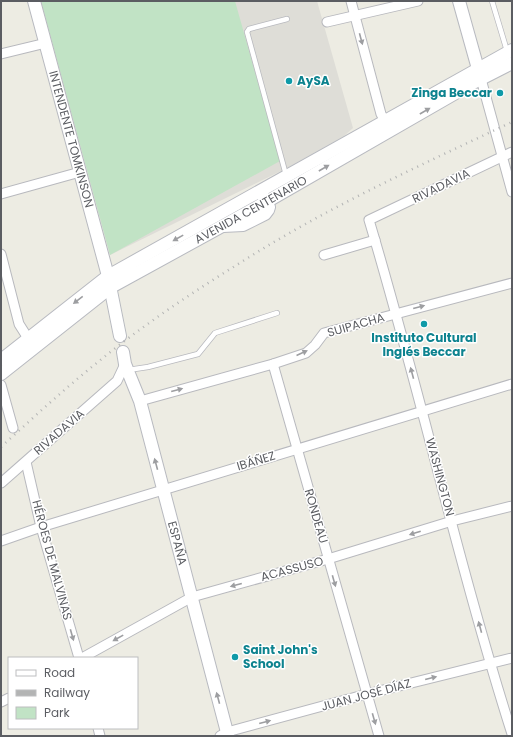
<svg xmlns="http://www.w3.org/2000/svg" width="513" height="737" font-family="Poppins,sans-serif">
  <rect width="100%" height="100%" fill="#edece3"/>
  <path fill="#deddd7" d="M41 1H317L353 128 344 136 285 169 110 255Z"/>
  <path fill="#c1e3c5" d="M41 1H235L280 161 110 255Z"/>
  <g fill="none" stroke-linecap="round" stroke-linejoin="round">
    <g stroke="#b8b9be" stroke-width="6">
      <g id="lane">
        <path d="M492 1 507 51"/>
        <path d="M286 175 247 32 249 29 287 19"/>
        <path d="M128 370 148 367 198 354 215 333 277 313"/>
      </g>
    </g>
    <g stroke="#b8b9be" stroke-width="11">
      <g id="street">
        <path d="M351 1 381 114 388 126"/>
        <path d="M327 22 418 1"/>
        <path d="M1 54 46 43"/>
        <path d="M481 79 512 192"/>
        <path d="M512 152 369 220C420 390 458 564 512 734"/>
        <path d="M1 194 80 172"/>
        <path d="M1 254 19 324 31 343"/>
        <path d="M324 255 375 240"/>
        <path d="M273 364 379 736"/>
        <path d="M1 385 13 428"/>
        <path d="M140 401 273 364 306 353 315 345 324 333 512 283"/>
        <path d="M26 462 41 527 79 658"/>
        <path d="M1 483 117 381 125 364"/>
        <path d="M1 541 41 527 512 384"/>
        <path d="M82 658 192 597 328 559 452 521 512 506"/>
        <path d="M1 702 9 698"/>
        <path d="M98 728 100 736"/>
        <path d="M220 736 227 732 367 694 512 658"/>
      </g>
    </g>
    <g stroke="#b8bac0" stroke-width="14">
      <g id="secondary">
        <path id="s1" d="M34 1 108 276 120 336"/>
        <path d="M459 1 480 76"/>
        <path d="M223 226 243 225 265 214 268 210 269 207 263 196"/>
        <path id="s2" d="M123 352 125 364 140 401 228 736"/>
        <path d="M1 360 108 276 512 50"/>
        <path id="s3" d="M1 374 111 287 266 202 473 83 512 63"/>
      </g>
    </g>
    <use href="#lane" stroke="#fff" stroke-width="4.5"/>
    <use href="#street" stroke="#fff" stroke-width="9"/>
    <use href="#secondary" stroke="#fff" stroke-width="12"/>
    <path stroke="#b3b4b4" stroke-width="2.5" stroke-dasharray="1 5" stroke-linecap="butt" d="M1 447C33 418 64 389 98 362 143 325 193 292 243 261 328 207 421 165 512 122"/>
  </g>
  <defs><path id="oneway-solid" d="M-6-.8H1V-3.2L6.5 0L1 3.2V.8H-6Z"/></defs>
  <g fill="#9d9ea1">
    <use href="#oneway-solid" transform="translate(361 39) rotate(75)"/>
    <use href="#oneway-solid" transform="translate(425 111) rotate(-30)"/>
    <use href="#oneway-solid" transform="translate(324 168) rotate(-30)"/>
    <use href="#oneway-solid" transform="translate(178 238) rotate(151)"/>
    <use href="#oneway-solid" transform="translate(78 300) rotate(142)"/>
    <use href="#oneway-solid" transform="translate(419 307) rotate(-15)"/>
    <use href="#oneway-solid" transform="translate(302 353) rotate(-24)"/>
    <use href="#oneway-solid" transform="translate(412 373) rotate(-105)"/>
    <use href="#oneway-solid" transform="translate(177 390) rotate(-15)"/>
    <use href="#oneway-solid" transform="translate(156 464) rotate(-105)"/>
    <use href="#oneway-solid" transform="translate(415 533) rotate(163)"/>
    <use href="#oneway-solid" transform="translate(334 581) rotate(74)"/>
    <use href="#oneway-solid" transform="translate(236 585) rotate(165)"/>
    <use href="#oneway-solid" transform="translate(480 627) rotate(-105)"/>
    <use href="#oneway-solid" transform="translate(72 635) rotate(74)"/>
    <use href="#oneway-solid" transform="translate(118 638) rotate(151)"/>
    <use href="#oneway-solid" transform="translate(431 678) rotate(-14)"/>
    <use href="#oneway-solid" transform="translate(218 698) rotate(-105)"/>
    <use href="#oneway-solid" transform="translate(374 719) rotate(74)"/>
    <use href="#oneway-solid" transform="translate(265 722) rotate(-15)"/>
  </g>
  <g fill="#0f9aa8" stroke="#fff" stroke-width="1.5">
    <circle cx="289" cy="81" r="4"/>
    <circle cx="500" cy="93" r="4"/>
    <circle cx="424" cy="324" r="4"/>
    <circle cx="235" cy="657" r="4"/>
  </g>
  <g text-anchor="middle" stroke-width="3" stroke-linejoin="round" paint-order="stroke">
    <g font-size="12" font-weight="bold" fill="#0d838f" stroke="#fff" text-anchor="start">
      <text x="297" y="85">AySA</text>
      <text x="492" y="97" text-anchor="end">Zinga Beccar</text>
      <text x="424" y="342" text-anchor="middle">Instituto Cultural<tspan x="424" dy="14">Inglés Beccar</tspan></text>
      <text x="243" y="654">Saint John's<tspan x="243" dy="14">School</tspan></text>
    </g>
    <g font-size="12" fill="#5b5d62" stroke="#fff">
      <text dy="4" stroke="none"><textPath href="#s1" startOffset="143">INTENDENTE TOMKINSON</textPath></text>
      <text transform="translate(441 186) rotate(-26)" y="4">RIVADAVIA</text>
      <text dy="4" stroke="none"><textPath href="#s3" startOffset="300">AVENIDA CENTENARIO</textPath></text>
      <text transform="translate(356 325) rotate(-16)" y="4">SUIPACHA</text>
      <text transform="translate(59 432) rotate(-41)" y="4">RIVADAVIA</text>
      <text transform="translate(256 461) rotate(-17)" y="4">IBÁÑEZ</text>
      <text transform="translate(440 477) rotate(75)" y="4">WASHINGTON</text>
      <text transform="translate(316 516) rotate(74)" y="4">RONDEAU</text>
      <text dy="4" stroke="none"><textPath href="#s2" startOffset="199">ESPAÑA</textPath></text>
      <text transform="translate(52 560) rotate(75)" y="4">HÉROES DE MALVINAS</text>
      <text transform="translate(292 569) rotate(-15)" y="4">ACASSUSO</text>
      <text transform="translate(366 695) rotate(-15)" y="4">JUAN JOSÉ DÍAZ</text>
    </g>
  </g>
  <rect width="513" height="737" fill="none" stroke="#5b5d62" stroke-width="4"/>
  <rect x="8" y="657" width="130" height="72" fill="#ffffff" stroke="#bdbec0"/>
  <rect x="16" y="670" width="20" height="6" fill="#ffffff" stroke="#bdbec0"/>
  <text x="44" y="677" font-size="12" fill="#5b5d62">Road</text>
  <rect x="16" y="690" width="20" height="6" fill="#b3b4b4" stroke="#bdbec0"/>
  <text x="44" y="697" font-size="12" fill="#5b5d62">Railway</text>
  <rect x="16" y="707" width="20" height="12" fill="#c1e3c5" stroke="#bdbec0"/>
  <text x="44" y="717" font-size="12" fill="#5b5d62">Park</text>
</svg>
